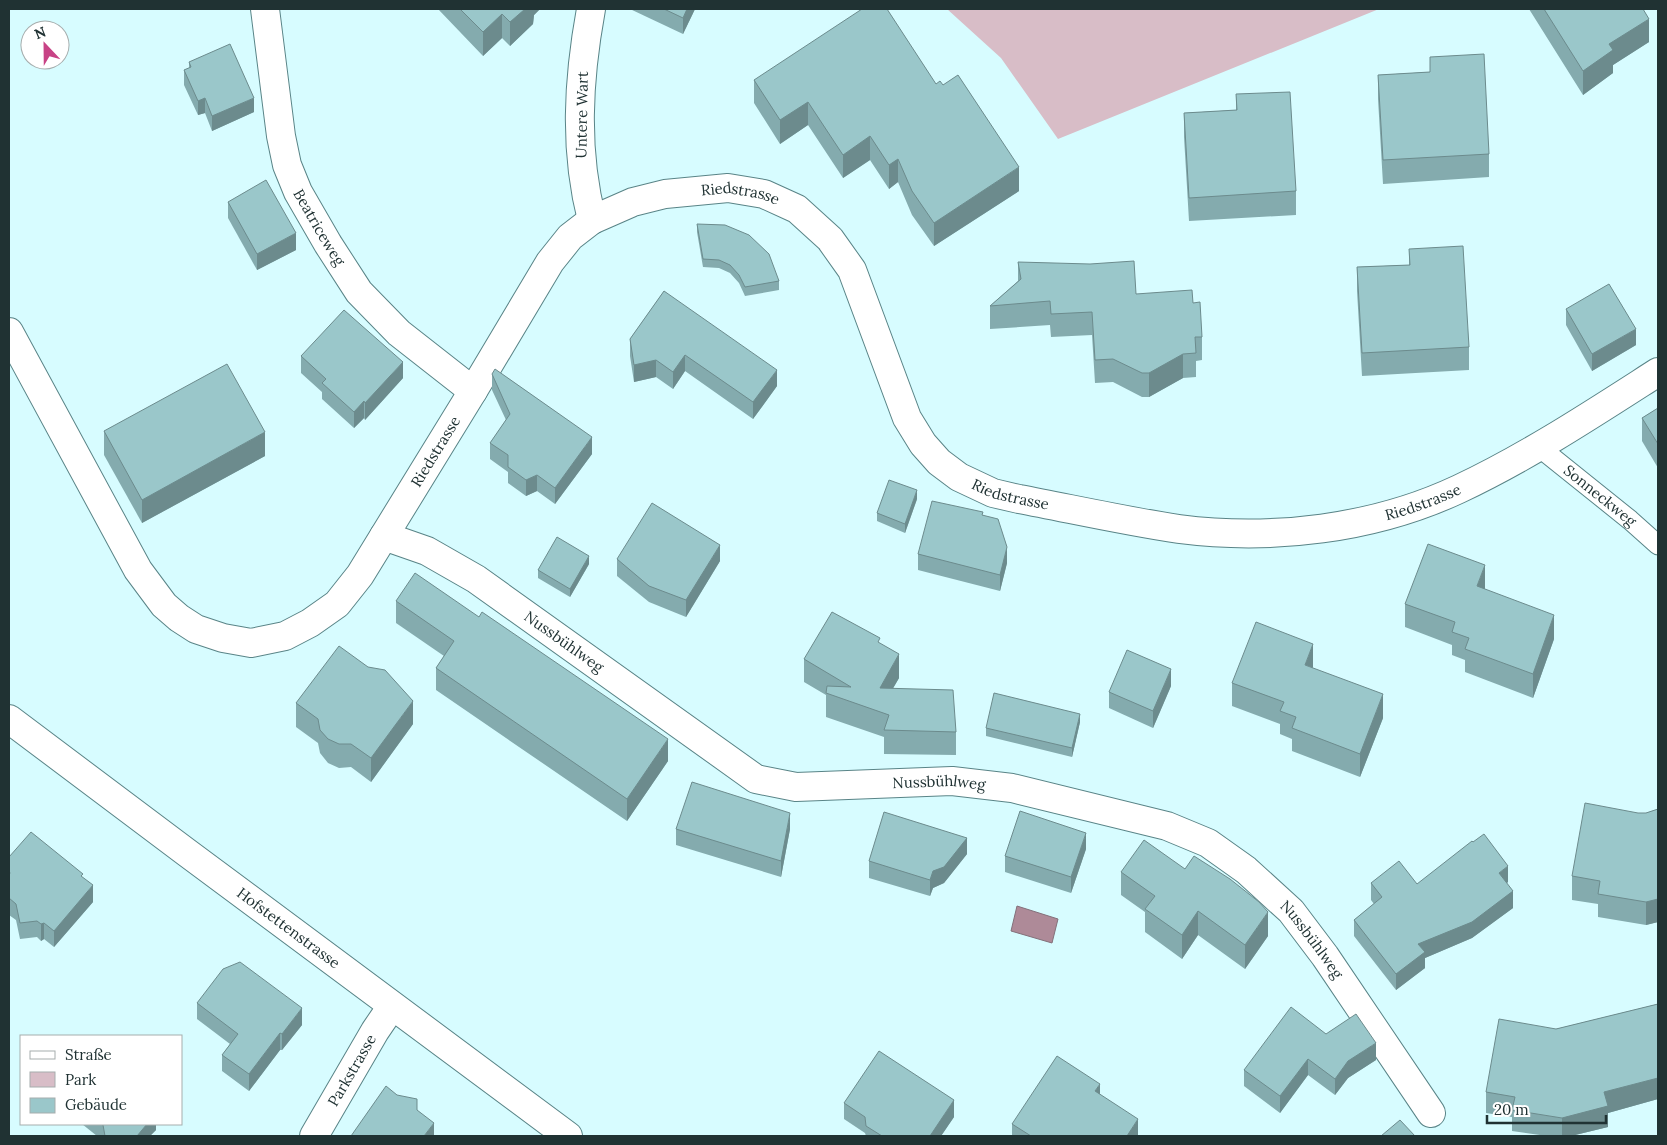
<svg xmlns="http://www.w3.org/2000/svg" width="1667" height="1145" font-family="Lora,serif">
  <rect width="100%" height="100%" fill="#d7fcff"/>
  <path fill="#d8bdc7" d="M947 9H1379L1058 139 1001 58Z"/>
  <path fill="#ae8a98" stroke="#83707a" d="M1017 906 1058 919 1052 943 1011 931Z"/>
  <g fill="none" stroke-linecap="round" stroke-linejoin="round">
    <g stroke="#598487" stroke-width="21">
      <g id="lane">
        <path id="s1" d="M1539 447 1630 520 1658 545"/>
      </g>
    </g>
    <g stroke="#598487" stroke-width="30">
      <g id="street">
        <path id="s2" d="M265 9 281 136 287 165 298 192 328 244 359 292 399 333 473 391"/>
        <path d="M591 9C578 80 574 150 592 220"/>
        <path id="s3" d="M9 332 138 570 164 605 179 618 196 629 223 638 251 643 285 636 310 623 337 604 360 575 473 391 550 262 570 237 592 220 633 202 665 194 728 188 764 194 797 209 830 239 852 270 907 418 923 444 939 462 959 477 993 493 1019 499C1072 509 1125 521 1179 529 1272 541 1374 529 1459 489 1529 456 1594 413 1658 372"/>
        <path id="s4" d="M384 536 427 551 476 579 756 779 796 787 952 781 1012 788 1167 826 1208 843 1246 870 1291 911 1325 956 1431 1113"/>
        <path id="s5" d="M314 1136 375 1031 392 1006"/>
      </g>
    </g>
    <g stroke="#598487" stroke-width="30">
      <g id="secondary">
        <path id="s6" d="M9 719 186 852 568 1136"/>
      </g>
    </g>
    <use href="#lane" stroke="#fff" stroke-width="19"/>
    <use href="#street" stroke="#fff" stroke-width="28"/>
    <use href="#secondary" stroke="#fff" stroke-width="28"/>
  </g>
  <g fill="#84abae">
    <path d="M438 9H540L534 15 533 24 510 46 502 38 483 56Z"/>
    <path d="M630 9H695L683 34Z"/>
    <path d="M1529 9H1643L1649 42 1613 65V73L1583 95Z"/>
    <path d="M1430 57 1489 154V177L1383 184 1378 99V75L1430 72Z"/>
    <path d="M189 62 254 112 212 131 205 113 198 115 184 85V70L189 68Z"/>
    <path d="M754 80 936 84 1019 191 934 246 912 215 898 182 889 189 870 160 843 178 808 125 780 144 754 103Z"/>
    <path d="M1236 94 1296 191V215L1189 221 1184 137V113L1236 110Z"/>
    <path d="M228 202 296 250 257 270 228 218Z"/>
    <path d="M697 224 779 281V290L745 296 739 283 730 273 719 268 703 267 697 232Z"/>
    <path d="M1409 249 1469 347V370L1362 376 1357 291V267L1409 265Z"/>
    <path d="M1018 262 1136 294 1193 303 1202 337V360L1196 361V377L1183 378 1149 397H1142L1113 382 1095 383 1092 335 1051 337 1050 325 990 329V306L1018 281Z"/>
    <path d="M664 291 777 386 753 419 685 371 673 389 656 377 634 382 630 356V339Z"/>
    <path d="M1566 309 1636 345 1592 371 1566 325Z"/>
    <path d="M301 356 403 378 365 420 364 418 354 428 322 399V392L301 373Z"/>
    <path d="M492 374 592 454 555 504 537 491 526 496 508 483V472L490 459V443L506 420 492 390Z"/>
    <path d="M1658 408V468L1642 441V418Z"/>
    <path d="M104 431 265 456 142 523 104 455Z"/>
    <path d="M917 499 905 533 877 521V513Z"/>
    <path d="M983 515 1007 563 1000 591 918 570V554Z"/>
    <path d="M617 559 720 561 686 617 649 602 617 576Z"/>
    <path d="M589 564 570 597 538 578V570Z"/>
    <path d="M1485 589 1554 639 1533 698 1465 672V660L1452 655V645L1405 627V604Z"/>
    <path d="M396 601 668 761 627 821 436 690V668L444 656 396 623Z"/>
    <path d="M880 643 899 678 893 688 956 732V755L884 754V737L826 717V695L804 682V659Z"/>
    <path d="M1313 668 1383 718 1360 777 1292 751V739L1280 734V724L1232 706V683Z"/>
    <path d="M1171 686 1153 728 1109 708V692Z"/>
    <path d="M296 703 413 724 371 782 351 767 339 768 328 763 320 753 318 743 296 727Z"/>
    <path d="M1080 722 1072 757 986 736V728Z"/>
    <path d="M1658 809V922L1646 925 1598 917V904L1572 900V876L1638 813H1646Z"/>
    <path d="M676 829H790L781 877 676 845Z"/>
    <path d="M1086 849 1071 893 1005 872V856Z"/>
    <path d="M967 854 944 883 933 888 930 896 869 878V861Z"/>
    <path d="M9 857 83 878 93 902 54 947 44 939 41 941 37 937 20 939 16 920 9 915Z"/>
    <path d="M1121 872 1268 936 1245 969 1198 935 1182 959 1145 932V912L1121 895Z"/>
    <path d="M1508 882 1507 883 1513 908 1472 938 1425 958V968L1396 990 1354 936V920L1374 904 1371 900V883L1417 884Z"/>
    <path d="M197 1003 302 1025 282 1050H280L249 1091 222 1071V1055L230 1044 197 1019Z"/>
    <path d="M1658 1004V1099L1608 1113V1127L1571 1136H1547L1512 1131V1117L1486 1113V1092L1556 1029Z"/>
    <path d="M1326 1034 1376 1060 1348 1078 1335 1095 1308 1075 1280 1113 1244 1086V1070Z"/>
    <path d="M1100 1094 1138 1136H1012V1124Z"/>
    <path d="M844 1103 954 1117 941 1136H866L865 1133 844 1119Z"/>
    <path d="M82 1124H156V1130L150 1136H97Z"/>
  </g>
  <g fill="#6c8b8d">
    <path d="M525 9H540L534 15 533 24 510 46V22Z"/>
    <path d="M687 9H695L683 34V18Z"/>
    <path d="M502 14V38L483 56V32Z"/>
    <path d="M1649 19V42L1613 65V73L1583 95V71L1609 44Z"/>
    <path d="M205 98V113L198 115V101Z"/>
    <path d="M254 98V112L212 131V116Z"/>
    <path d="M808 102V125L780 144V120Z"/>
    <path d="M870 136V160L843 178V155Z"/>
    <path d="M898 159V182L889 189V165Z"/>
    <path d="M1019 167V191L934 246V223Z"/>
    <path d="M296 233V250L257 270V254Z"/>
    <path d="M1636 329V345L1592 371V354Z"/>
    <path d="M1183 354V378L1149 397V373Z"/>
    <path d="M685 355V371L673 389V372Z"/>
    <path d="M656 360V377L634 382V365Z"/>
    <path d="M403 362V378L365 420V403Z"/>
    <path d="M777 370V386L753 419V402Z"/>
    <path d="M364 401V418L354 428V412Z"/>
    <path d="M265 432V456L142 523V500Z"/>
    <path d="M592 437V454L555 504V488Z"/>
    <path d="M537 475V491L526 496V480Z"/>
    <path d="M917 490V499L905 533V524Z"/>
    <path d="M720 545V561L686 617V600Z"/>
    <path d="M1007 547V563L1000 591V575Z"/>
    <path d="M589 556V564L570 597V589Z"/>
    <path d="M1485 565V589L1477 610V586Z"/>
    <path d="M1554 615V639L1533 698V674Z"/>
    <path d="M1313 644V668L1305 665Z"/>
    <path d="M899 654V678L880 711V688Z"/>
    <path d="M1171 669V686L1153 728V711Z"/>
    <path d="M1383 694V718L1360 777V754Z"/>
    <path d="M413 701V724L371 782V758Z"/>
    <path d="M1080 714V722L1072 757V748Z"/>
    <path d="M668 739V761L627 821V799Z"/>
    <path d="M790 813V829L781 877V861Z"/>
    <path d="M1086 833V849L1071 893V877Z"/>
    <path d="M967 838V854L944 883 933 888 930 896V880L933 871Z"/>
    <path d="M1508 866V882L1499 889V873Z"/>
    <path d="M93 885V902L54 947V931Z"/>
    <path d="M1513 891V908L1472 938 1425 958V968L1396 990V974L1418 944Z"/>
    <path d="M1658 899V922L1646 925V902Z"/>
    <path d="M1198 911V935L1182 959V935Z"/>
    <path d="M1268 912V936L1245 969V945Z"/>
    <path d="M44 923V939L41 941V924Z"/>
    <path d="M302 1008V1025L282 1050V1034Z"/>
    <path d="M280 1033V1050L249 1091V1074Z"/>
    <path d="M1376 1043V1060L1348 1078 1335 1095V1079L1348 1061Z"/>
    <path d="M1308 1059V1075L1280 1113V1096Z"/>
    <path d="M1658 1078V1099L1608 1113V1127L1571 1136H1562V1118L1604 1092Z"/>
    <path d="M1100 1084V1100L1095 1091Z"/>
    <path d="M954 1100V1117L941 1136H930Z"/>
    <path d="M1138 1119V1136H1127Z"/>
    <path d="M434 1123V1136H424Z"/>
    <path d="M147 1124H156V1130L150 1136H137Z"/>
  </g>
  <g fill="#9ac7ca" stroke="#6c8b8d">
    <path d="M460 9H525L510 22 502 14 483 32Z"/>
    <path d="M664 9H687L683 18Z"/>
    <path d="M862 9H887L936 84 940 81 943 85 958 75 1019 167 934 223 912 191 898 159 889 165 870 136 843 155 808 102 780 120 754 80Z"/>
    <path d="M1544 9H1643L1649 19 1609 44 1613 50 1583 71Z"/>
    <path d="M230 44 254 98 212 116 205 98 198 101 184 70 191 67 189 62Z"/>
    <path d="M1484 54 1489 154 1383 160 1378 75 1430 72V57Z"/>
    <path d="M1290 92 1296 191 1189 198 1184 113 1237 110 1236 94Z"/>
    <path d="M266 180 296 233 257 254 228 202Z"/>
    <path d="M697 224 725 225 749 235 769 254 779 281 745 287 739 275 730 265 719 260 703 259Z"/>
    <path d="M1463 246 1469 347 1362 353 1357 267 1410 265 1409 249Z"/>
    <path d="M1134 261 1136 294 1192 290 1193 303 1200 302 1202 337H1195L1196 353 1183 354 1149 373H1142L1113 359 1095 360 1092 312 1051 314 1050 301 990 306 1021 279 1018 262 1090 264Z"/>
    <path d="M1609 284 1636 329 1592 354 1566 309Z"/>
    <path d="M664 291 777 370 753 402 685 355 673 372 656 360 634 365 630 339Z"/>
    <path d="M344 310 403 362 365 403 364 401 354 412 322 383 326 379 301 356Z"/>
    <path d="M227 364 265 432 142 500 104 431Z"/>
    <path d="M495 369 592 437 555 488 537 475 526 480 508 467V455L490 443 510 414 492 374Z"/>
    <path d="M1658 408V444L1642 418Z"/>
    <path d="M889 480 917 490 905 524 877 513Z"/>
    <path d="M932 501 983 512 982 515 998 519 1007 547 1000 575 918 554Z"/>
    <path d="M652 503 720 545 686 600 649 586 617 559Z"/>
    <path d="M557 537 589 556 570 589 538 570Z"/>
    <path d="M1428 544 1485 565 1477 586 1554 615 1533 674 1465 649 1469 638 1452 632 1455 622 1405 604Z"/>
    <path d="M415 573 479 617 482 612 668 739 627 799 436 668 454 641 396 601Z"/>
    <path d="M832 612 880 638 878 642 899 654 880 688 953 690 956 732 884 730 889 715 826 693 827 686 851 687 804 659Z"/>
    <path d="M1256 622 1313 644 1305 665 1383 694 1360 754 1292 728 1296 717 1280 711 1284 702 1232 683Z"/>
    <path d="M339 646 368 667 385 670 413 701 371 758 351 744H339L328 739 320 730 318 719 296 703Z"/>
    <path d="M1127 650 1171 669 1153 711 1109 692Z"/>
    <path d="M994 693 1080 714 1072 748 986 728Z"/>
    <path d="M692 782 790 813 781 861 676 829Z"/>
    <path d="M1585 803 1638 813H1646L1658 809V899L1646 902 1598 894 1600 881 1572 876Z"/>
    <path d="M1020 811 1086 833 1071 877 1005 856Z"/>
    <path d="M884 812 967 838 944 867 933 871 930 880 869 861Z"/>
    <path d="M31 832 83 874 81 876 93 885 54 931 44 923 41 924 37 921 20 923 16 904 9 898V875L10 873 9 871V857Z"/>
    <path d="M1484 834 1508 866 1499 873 1513 891 1472 922 1418 944 1425 952 1396 974 1354 920 1382 897 1371 883 1399 861 1417 884 1472 841 1473 842Z"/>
    <path d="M1144 840 1185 869 1194 856 1230 879 1259 902 1268 912 1245 945 1198 911 1182 935 1145 909 1155 896 1121 872Z"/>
    <path d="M240 962 302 1008 282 1034 280 1033 249 1074 222 1055 238 1034 197 1003 223 969Z"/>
    <path d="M1658 1004V1078L1604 1092 1608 1106 1562 1118 1512 1110 1515 1097 1486 1092 1499 1019 1556 1029Z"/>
    <path d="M1291 1007 1326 1034 1356 1014 1376 1043 1348 1061 1335 1079 1308 1059 1280 1096 1244 1070Z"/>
    <path d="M879 1051 954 1100 930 1136H882L866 1126 865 1117 844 1103Z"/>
    <path d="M1057 1056 1100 1084 1095 1091 1138 1119 1127 1136H1031L1012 1124Z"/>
    <path d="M386 1086 397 1095 417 1099V1110L434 1123 424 1136H351Z"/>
    <path d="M1400 1120 1415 1136H1381Z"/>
    <path d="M101 1124H147L137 1136H105L103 1125Z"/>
  </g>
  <g text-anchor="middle" stroke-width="5" stroke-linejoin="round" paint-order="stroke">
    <g font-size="15" fill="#203233" stroke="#fff">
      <text transform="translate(582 115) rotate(-89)" y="5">Untere Wart</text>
      <text dy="5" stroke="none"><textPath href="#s3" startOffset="1124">Riedstrasse</textPath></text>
      <text dy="5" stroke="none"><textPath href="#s2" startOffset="228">Beatriceweg</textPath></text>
      <text dy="5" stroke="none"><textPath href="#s3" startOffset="689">Riedstrasse</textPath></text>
      <text dy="5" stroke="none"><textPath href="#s3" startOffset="1559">Riedstrasse</textPath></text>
      <text dy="5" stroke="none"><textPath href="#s1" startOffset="78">Sonneckweg</textPath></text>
      <text dy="5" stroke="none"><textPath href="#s3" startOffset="1979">Riedstrasse</textPath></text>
      <text dy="5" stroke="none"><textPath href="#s4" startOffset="210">Nussbühlweg</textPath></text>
      <text dy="5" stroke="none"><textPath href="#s4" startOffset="630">Nussbühlweg</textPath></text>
      <text dy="5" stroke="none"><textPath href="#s6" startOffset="349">Hofstettenstrasse</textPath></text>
      <text dy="5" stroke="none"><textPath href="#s4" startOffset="1050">Nussbühlweg</textPath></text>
      <text dy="5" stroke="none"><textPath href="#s5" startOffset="76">Parkstrasse</textPath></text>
    </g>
  </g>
  <rect width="1667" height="1145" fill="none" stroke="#203233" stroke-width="20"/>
  <rect x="20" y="1035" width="162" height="90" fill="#ffffff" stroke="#a6adad"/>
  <rect x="30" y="1051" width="25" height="8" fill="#ffffff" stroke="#a6adad"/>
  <text x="65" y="1060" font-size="15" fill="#203233">Straße</text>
  <rect x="30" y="1072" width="25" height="15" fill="#d8bdc7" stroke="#a6adad"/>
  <text x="65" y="1085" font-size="15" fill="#203233">Park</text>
  <rect x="30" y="1098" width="25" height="15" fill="#9ac7ca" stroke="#a6adad"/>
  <text x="65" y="1110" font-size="15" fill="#203233">Gebäude</text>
  <g transform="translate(45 45) rotate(338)"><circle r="24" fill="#ffffff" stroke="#a6adad"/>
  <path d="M0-4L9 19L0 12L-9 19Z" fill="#c84386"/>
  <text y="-8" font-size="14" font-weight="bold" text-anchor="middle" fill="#203233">N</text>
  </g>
  <path d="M1487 1115v8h119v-8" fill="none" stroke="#203233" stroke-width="2.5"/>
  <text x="1494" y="1115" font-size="15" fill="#203233" stroke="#ffffff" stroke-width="4" paint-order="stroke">20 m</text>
</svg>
